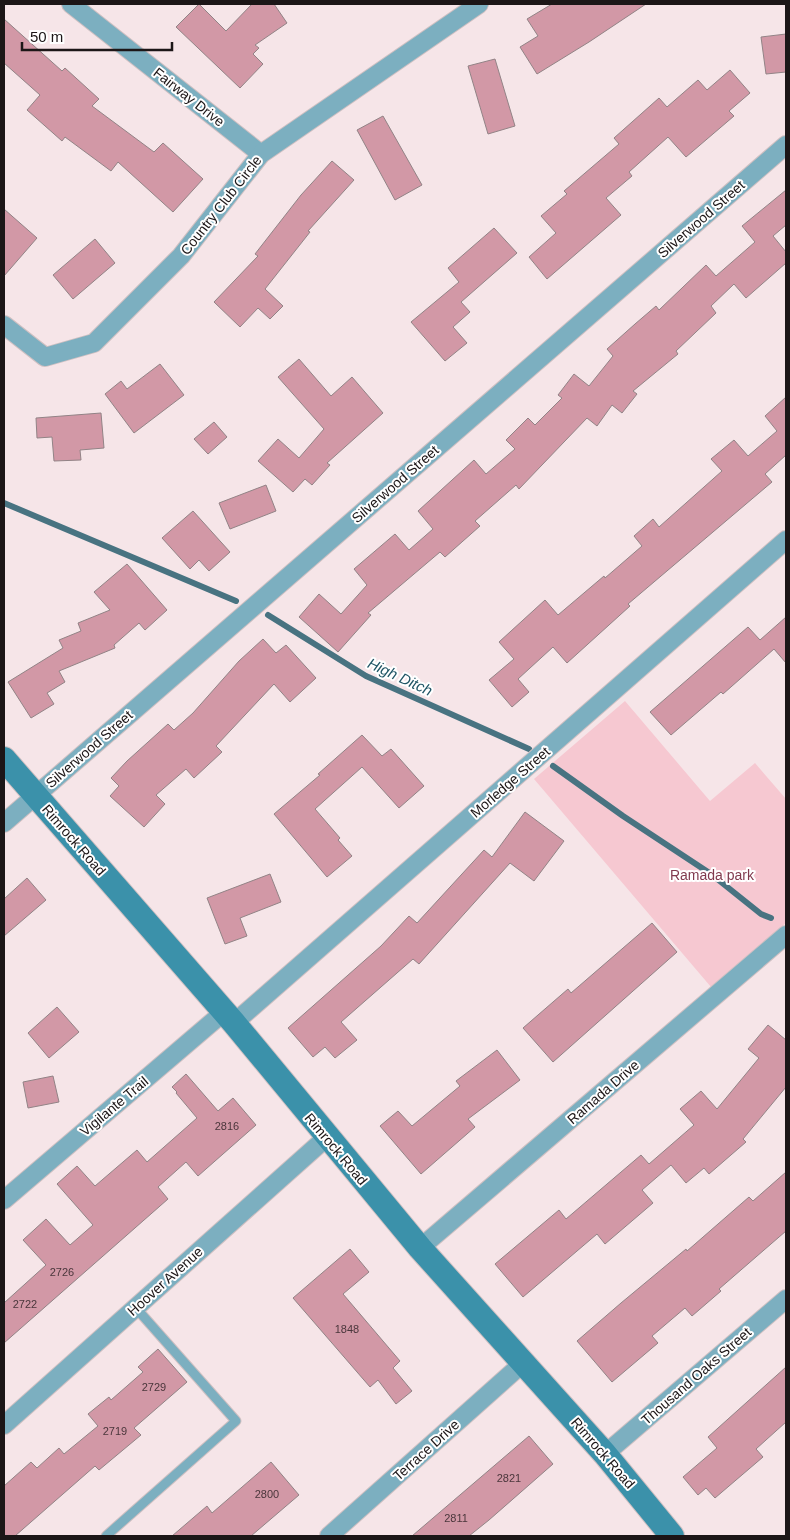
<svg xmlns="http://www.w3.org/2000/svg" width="790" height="1540" font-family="Helvetica,sans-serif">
  <rect width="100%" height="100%" fill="#f6e5e8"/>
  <path fill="#f6c8d1" d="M625 701 710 801 755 763 786 799V923L711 987 534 779Z"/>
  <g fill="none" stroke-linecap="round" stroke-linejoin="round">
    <g stroke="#487381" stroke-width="6">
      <path d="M4 503 236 601"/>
      <path d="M268 615 366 676 529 749"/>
      <path d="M553 766 623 816 711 874 761 914 771 918"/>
    </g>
  </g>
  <g fill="#d298a6" stroke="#928386">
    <path d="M199 4 226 31 252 4H274L287 23 255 45 259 48 253 54 263 64 240 88 176 27Z"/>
    <path d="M552 4H646L589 42 537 74 520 47 538 36 527 19Z"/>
    <path d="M4 19 62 71 65 68 99 99 92 106 154 152 163 143 203 179 173 212 118 162 111 171 65 137 62 141 27 110 40 95 4 63Z"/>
    <path d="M786 34V72L766 74 761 37Z"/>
    <path d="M495 59 515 126 488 134 468 66Z"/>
    <path d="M730 70 750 93 729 111 734 116 686 157 668 137 629 172 632 176 606 198 621 215 547 279 529 257 556 233 541 216 567 194 564 191 619 144 614 138 659 98 667 107 698 80 707 90Z"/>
    <path d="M383 116 422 185 395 200 357 130Z"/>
    <path d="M332 161 354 180 308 231 310 232 265 289 283 306 270 319 258 308 240 327 214 302 258 256 255 254 301 195Z"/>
    <path d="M786 190V225L773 236 786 252V263L746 298 734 284 711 306 716 313 676 351 678 354 633 391 637 394 622 413 612 405 597 426 587 418 519 489 516 485 475 521 480 526 445 557 440 552 368 613 371 615 338 652 299 617 319 594 341 614 367 585 354 569 395 534 409 550 433 529 418 511 474 460 486 474 515 449 506 440 528 418 535 425 562 398 558 395 574 374 589 386 613 356 607 349 635 324 656 306 659 310 706 265 716 276 755 242 742 226Z"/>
    <path d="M4 209 37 238 4 276Z"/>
    <path d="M494 228 517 253 461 302 470 312 453 327 467 343 445 361 411 322 459 282 448 268Z"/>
    <path d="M95 239 115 263 73 299 53 275Z"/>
    <path d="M299 359 331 396 352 377 383 413 327 463 330 465 312 485 305 479 293 492 258 461 278 439 299 458 324 429 278 377Z"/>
    <path d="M160 364 184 395 134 433 105 394 121 381 127 389Z"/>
    <path d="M786 397V455L765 474 772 482 628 604 630 606 567 663 553 647 518 679 529 692 512 707 489 680 514 659 499 642 545 600 558 615 604 576 605 578 642 546 634 536 653 519 659 527 722 471 711 459 734 440 748 456 777 431 765 416Z"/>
    <path d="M101 413 104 448 80 450 81 460 54 461 52 437 37 438 36 418Z"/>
    <path d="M214 422 227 437 208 454 194 439Z"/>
    <path d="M266 485 276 511 230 529 219 503Z"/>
    <path d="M193 511 230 552 209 571 199 560 190 569 162 538Z"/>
    <path d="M127 564 167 610 145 630 139 623 114 645 115 648 59 671 65 682 47 693 54 704 31 718 8 682 63 648 59 640 81 631 78 623 110 610 94 592Z"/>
    <path d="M786 617V663L774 649 723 694 721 692 671 735 650 712 748 627 760 640Z"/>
    <path d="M263 639 276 653 286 645 316 678 290 702 274 684 216 746 222 752 194 778 186 769 156 795 165 804 144 827 110 796 119 786 111 778 127 761 168 724 174 730 193 713 239 661Z"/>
    <path d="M362 735 382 756 391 749 424 786 399 808 362 767 315 809 340 838 338 840 352 856 327 877 274 814 320 775 318 774Z"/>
    <path d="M525 812 564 841 534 881 510 863 419 964 413 959 341 1022 357 1040 335 1058 325 1047 313 1057 288 1028 381 946 409 916 417 923 484 850 492 857Z"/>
    <path d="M270 874 281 902 240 918 247 936 225 944 207 898Z"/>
    <path d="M27 878 46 900 4 936V899Z"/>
    <path d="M652 923 677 952 553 1062 523 1028 568 989 571 993Z"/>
    <path d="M57 1007 79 1032 49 1058 28 1033Z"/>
    <path d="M768 1025 786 1040V1087L743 1139 746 1142 709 1174 704 1168 686 1183 671 1165 642 1190 653 1203 605 1244 597 1234 523 1297 495 1264 559 1210 566 1219 641 1155 649 1164 694 1125 680 1109 701 1091 717 1109 759 1058 748 1049Z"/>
    <path d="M497 1050 520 1080 468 1119 475 1127 421 1174 380 1126 398 1111 412 1126 460 1086 456 1081Z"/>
    <path d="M186 1074 218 1111 233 1098 256 1125 198 1176 186 1162 158 1187 168 1199 4 1343V1303L46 1265 23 1240 46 1219 70 1245 93 1225 57 1184 77 1166 95 1186 137 1150 147 1162 197 1118 176 1093 177 1092 172 1087Z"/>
    <path d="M53 1076 59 1102 28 1108 23 1082Z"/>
    <path d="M786 1172V1231L719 1289 721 1291 692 1316 685 1308 652 1336 658 1343 612 1382 577 1341 621 1303 686 1249 687 1251 749 1197 753 1201Z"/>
    <path d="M350 1249 369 1272 343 1294 400 1361 393 1368 412 1391 396 1404 378 1380 370 1387 293 1298Z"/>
    <path d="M158 1349 187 1382 134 1428 141 1435 99 1470 95 1466 15 1536H4V1486L31 1462 37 1468 59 1448 64 1454 98 1426 88 1414 109 1397 111 1400 143 1372 138 1367Z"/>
    <path d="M786 1367V1422L756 1449 763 1457 715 1498 706 1488 698 1495 683 1477 717 1448 708 1437Z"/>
    <path d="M529 1436 553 1464 489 1520 469 1536H412Z"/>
    <path d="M271 1462 299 1495 251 1536H172L207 1506 212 1513Z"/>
  </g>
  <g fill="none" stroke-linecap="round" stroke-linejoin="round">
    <g stroke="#cfc0c2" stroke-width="11">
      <path id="service" d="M106 1536 236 1421 136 1308"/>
    </g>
    <g stroke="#cfc0c2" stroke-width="20">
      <g id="minor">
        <path d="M71 4 261 154"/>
        <path d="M4 325 45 357 94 343 181 256 261 154 479 4"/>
        <path d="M4 823 786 145"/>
        <path d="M234 1023 786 540"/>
        <path d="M4 1200 224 1012"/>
        <path d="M420 1248 786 935"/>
        <path d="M4 1425 327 1137"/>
        <path d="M605 1454 786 1299"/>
        <path d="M329 1536 523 1363"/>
      </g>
    </g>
    <g stroke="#cfc0c2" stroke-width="26">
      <path id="secondary" d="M4 759 234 1023 420 1248 605 1454 672 1536"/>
    </g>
    <use href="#service" stroke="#7cafc0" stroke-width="9"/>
    <use href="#minor" stroke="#7cafc0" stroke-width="18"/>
    <use href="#secondary" stroke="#3b91aa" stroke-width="24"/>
  </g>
  <g text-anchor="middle" stroke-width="4" stroke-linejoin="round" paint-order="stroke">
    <g font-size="11" fill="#4a363b">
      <text x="227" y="1130">2816</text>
      <text x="62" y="1276">2726</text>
      <text x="25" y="1308">2722</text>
      <text x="347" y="1333">1848</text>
      <text x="154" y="1391">2729</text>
      <text x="115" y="1435">2719</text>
      <text x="509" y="1482">2821</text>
      <text x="267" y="1498">2800</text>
      <text x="456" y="1522">2811</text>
    </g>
    <g font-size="14" fill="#1c1617" stroke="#fff">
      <text transform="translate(189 97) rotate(38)" y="5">Fairway Drive</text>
      <text transform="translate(221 205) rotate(-52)" y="5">Country Club Circle</text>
      <text transform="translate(701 219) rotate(-41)" y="5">Silverwood Street</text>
      <text transform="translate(395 484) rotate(-41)" y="5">Silverwood Street</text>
      <text transform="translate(89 749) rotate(-41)" y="5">Silverwood Street</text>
      <text transform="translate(510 782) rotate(-41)" y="5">Morledge Street</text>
      <text transform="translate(74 840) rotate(49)" y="5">Rimrock Road</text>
      <text transform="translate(603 1092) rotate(-41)" y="5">Ramada Drive</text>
      <text transform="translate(114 1106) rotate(-40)" y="5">Vigilante Trail</text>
      <text transform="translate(336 1149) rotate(50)" y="5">Rimrock Road</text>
      <text transform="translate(165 1281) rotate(-42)" y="5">Hoover Avenue</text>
      <text transform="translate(696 1376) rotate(-41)" y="5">Thousand Oaks Street</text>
      <text transform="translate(426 1450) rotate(-42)" y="5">Terrace Drive</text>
      <text transform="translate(603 1453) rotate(49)" y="5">Rimrock Road</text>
    </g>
    <g font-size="14" fill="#813a4e" stroke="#fff">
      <text x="712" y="880">Ramada park</text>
    </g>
    <g font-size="15" font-style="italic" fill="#215666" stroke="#fff">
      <text transform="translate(400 677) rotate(25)" y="5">High Ditch</text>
    </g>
  </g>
  <rect width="790" height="1540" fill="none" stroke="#1c1617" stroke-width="10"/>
  <path d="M22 42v8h150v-8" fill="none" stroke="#1c1617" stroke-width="2.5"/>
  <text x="30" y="42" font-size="15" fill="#1c1617" stroke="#ffffff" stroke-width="4" paint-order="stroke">50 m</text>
</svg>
